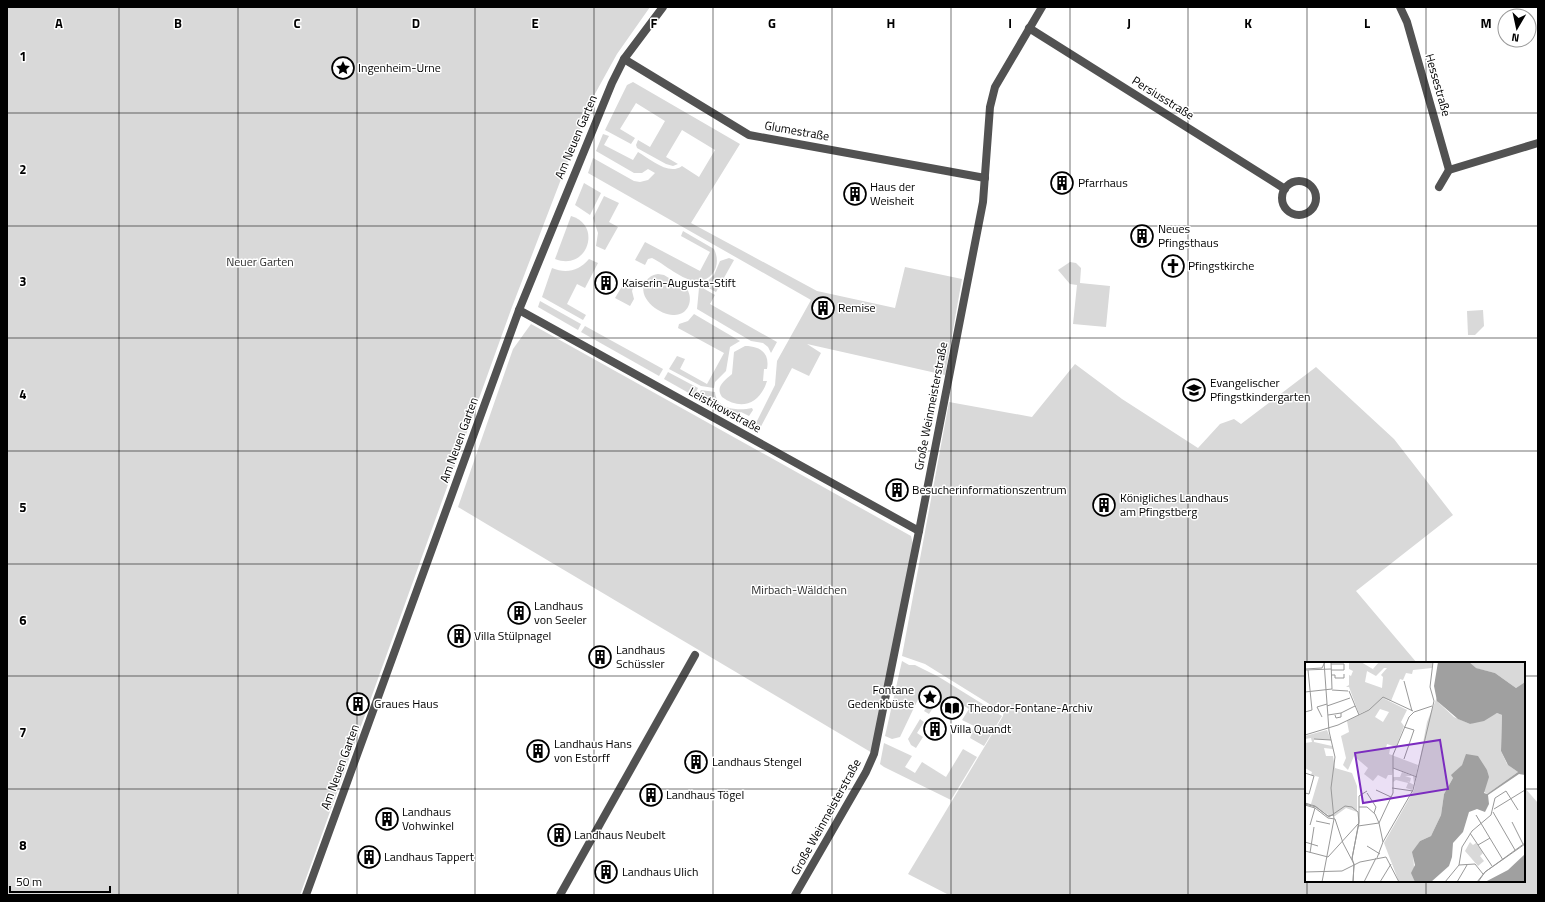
<svg xmlns="http://www.w3.org/2000/svg" width="1545" height="902" font-family="'Titillium Web',sans-serif">
  <rect width="100%" height="100%" fill="#fff"/>
  <g fill="#d9d9d9">
    <path d="M7 7H650L617 54 591 101 512 307 300 895H7Z"/>
    <path d="M633 82 740 144 691 223 817 291 895 308 905 267 962 279 945 375 807 344 821 353 809 376 792 368 758 432 753 429 775 385 777 361 811 300 588 173 593 158 634 181 640 182 648 180 655 173 648 169 642 173H634L596 151 603 134 609 136 604 145 633 160 638 152C650 159 669 176 682 166L699 177 715 150 682 130 666 157 678 164 673 166 666 164 637 148 636 145 638 140 650 147 665 121 636 103 620 129 635 138 631 144 605 130 627 85Z"/>
    <path d="M584 183 601 193 590 215 575 205Z"/>
    <path d="M604 196 619 203 609 222 618 227 605 250 596 246 598 233 593 218Z"/>
    <path d="M571 216C603 225 587 272 555 259Z"/>
    <path d="M683 231 714 249C718 257 718 266 713 273 696 295 669 266 652 258L648 259 645 265 635 260 645 242 700 271 710 252 681 236Z"/>
    <path d="M729 258 734 260 716 292 703 285 714 275 720 261Z"/>
    <path d="M589 259 598 263 585 288 577 284 567 304 586 315 583 320 542 297 552 268C566 274 579 271 589 259Z"/>
    <path d="M1070 262 1076 263 1081 268 1080 283 1110 286 1106 327 1073 324 1077 285 1070 284 1058 270Z"/>
    <path d="M658 274 664 275 687 289C694 300 688 316 673 315 661 315 639 300 644 285 646 279 651 275 658 274Z"/>
    <path d="M627 278 635 282 632 291 634 299 630 306 615 298Z"/>
    <path d="M701 287 715 295 710 304 777 342 771 353 768 347 763 343 751 341 697 309 699 288Z"/>
    <path d="M540 301 581 324 578 330 538 307Z"/>
    <path d="M1483 310 1484 326 1475 335H1468L1467 311Z"/>
    <path d="M694 314 740 341 730 347 726 371 715 382 714 388 701 386 669 369 677 356 685 359 680 369 707 384 724 353 678 328 679 324 688 321Z"/>
    <path d="M531 324 911 536 915 552 874 754 458 507 513 349Z"/>
    <path d="M585 326 663 369 659 376 581 332Z"/>
    <path d="M745 346C760 346 770 353 767 369H764L763 381H767C760 404 741 411 722 397 715 387 724 381 732 374L734 352Z"/>
    <path d="M1075 364 1122 399 1198 448 1220 424 1234 419 1241 424 1316 367 1394 439 1453 515 1356 591 1417 663H1306V881H1524V787L1538 803V895H949L908 874 1003 716 1004 709 991 705 925 664 902 656 949 402 1032 417Z"/>
    <path d="M668 372 698 388 694 396 664 379Z"/>
    <path d="M701 390 715 392C716 410 739 411 752 408L753 410 749 416 741 412 737 420 697 397Z"/>
    <path d="M902 661 909 665H915L939 677 1002 716 984 746 970 738 974 726 962 720 969 709 948 696 942 707 936 703 929 714 924 711 931 700 920 695 900 737 892 739 885 736Z"/>
    <path d="M920 719 924 722 917 733 923 737 916 748 911 745 908 739Z"/>
    <path d="M884 743 912 756 905 767 915 773 922 762 946 777 963 749 977 757 951 800 884 767 880 764Z"/>
  </g>
  <g fill="none" stroke-linecap="round" stroke-linejoin="round">
    <g stroke="#525252" stroke-width="8">
      <path d="M1400 7 1407 22 1449 170"/>
      <path d="M1029 28 1285 189"/>
      <path d="M624 59 749 135 985 178"/>
      <circle cx="1299" cy="198" r="17"/>
      <path d="M1439 187 1449 170 1538 143"/>
      <path d="M519 310 919 531"/>
      <path d="M306 895 519 310 612 83 624 59 663 7"/>
      <path d="M560 895 695 655"/>
      <path d="M795 895 866 772 874 754 919 531 983 202 990 107 995 87 1042 7"/>
    </g>
  </g>
  <path fill="none" stroke="#000" stroke-width="1" stroke-opacity="0.55" d="M119 7V895M238 7V895M357 7V895M475 7V895M594 7V895M713 7V895M832 7V895M951 7V895M1070 7V895M1188 7V895M1307 7V663M1426 7V663M7 113H1538M7 226H1538M7 338H1538M7 451H1538M7 564H1538M7 676H1306M1524 676H1538M7 789H1306M1524 789H1538M1307 881V895M1426 881V895"/>
  <defs>
    <g id="sight-ring" transform="scale(1.15)"><circle r="9.5" fill="#fff" stroke="#000" stroke-width="1.5"/><path d="M0-6L1.8-2.2L6-1.7L2.9 1.2L3.7 5.4L0 3.3L-3.7 5.4L-2.9 1.2L-6-1.7L-1.8-2.2Z" fill="#000"/></g>
    <g id="building-ring" transform="scale(1.15)"><circle r="9.5" fill="#fff" stroke="#000" stroke-width="1.5"/><path d="M-4-6H4V6H1V3H-1V6H-4ZM-2.5-4.3h1.7v1.8h-1.7ZM.8-4.3h1.7v1.8H.8ZM-2.5-1h1.7V.8h-1.7ZM.8-1h1.7V.8H.8Z" fill="#000"/></g>
    <g id="church-ring" transform="scale(1.15)"><circle r="9.5" fill="#fff" stroke="#000" stroke-width="1.5"/><path d="M-1.2-6h2.4v3.5h3.3v2.4h-3.3V6h-2.4V-.1h-3.3v-2.4h3.3Z" fill="#000"/></g>
    <g id="school-ring" transform="scale(1.15)"><circle r="9.5" fill="#fff" stroke="#000" stroke-width="1.5"/><path d="M0-5L7-2L0 1L-7-2ZM-4 1L0 2.5L4 1V4Q0 6-4 4Z" fill="#000"/></g>
    <g id="library-ring" transform="scale(1.15)"><circle r="9.5" fill="#fff" stroke="#000" stroke-width="1.5"/><path d="M-6-4Q-3-5.5-.7-3.5V5Q-3 3-6 4ZM6-4Q3-5.5 .7-3.5V5Q3 3 6 4Z" fill="#000"/></g>
  </defs>
  <g fill-rule="evenodd">
    <use href="#sight-ring" x="343" y="68"/>
    <use href="#building-ring" x="1062" y="183"/>
    <use href="#building-ring" x="855" y="194"/>
    <use href="#building-ring" x="1142" y="236"/>
    <use href="#church-ring" x="1173" y="266"/>
    <use href="#building-ring" x="606" y="283"/>
    <use href="#building-ring" x="823" y="308"/>
    <use href="#school-ring" x="1194" y="390"/>
    <use href="#building-ring" x="897" y="490"/>
    <use href="#building-ring" x="1104" y="505"/>
    <use href="#building-ring" x="519" y="613"/>
    <use href="#building-ring" x="459" y="636"/>
    <use href="#building-ring" x="600" y="657"/>
    <use href="#sight-ring" x="930" y="697"/>
    <use href="#building-ring" x="358" y="704"/>
    <use href="#library-ring" x="952" y="708"/>
    <use href="#building-ring" x="935" y="729"/>
    <use href="#building-ring" x="538" y="751"/>
    <use href="#building-ring" x="696" y="762"/>
    <use href="#building-ring" x="651" y="795"/>
    <use href="#building-ring" x="387" y="819"/>
    <use href="#building-ring" x="559" y="835"/>
    <use href="#building-ring" x="369" y="857"/>
    <use href="#building-ring" x="606" y="872"/>
  </g>
  <g text-anchor="middle" stroke-width="3" stroke-linejoin="round" paint-order="stroke">
    <g font-size="12" fill="#000" stroke="#fff" text-anchor="start">
      <text x="358" y="72">Ingenheim-Urne</text>
      <text x="1078" y="187">Pfarrhaus</text>
      <text x="870" y="191">Haus der<tspan x="870" dy="14">Weisheit</tspan></text>
      <text x="1158" y="233">Neues<tspan x="1158" dy="14">Pfingsthaus</tspan></text>
      <text x="1188" y="270">Pfingstkirche</text>
      <text x="622" y="287">Kaiserin-Augusta-Stift</text>
      <text x="838" y="312">Remise</text>
      <text x="1210" y="387">Evangelischer<tspan x="1210" dy="14">Pfingstkindergarten</tspan></text>
      <text x="912" y="494">Besucherinformationszentrum</text>
      <text x="1120" y="502">Königliches Landhaus<tspan x="1120" dy="14">am Pfingstberg</tspan></text>
      <text x="534" y="610">Landhaus<tspan x="534" dy="14">von Seeler</tspan></text>
      <text x="474" y="640">Villa Stülpnagel</text>
      <text x="616" y="654">Landhaus<tspan x="616" dy="14">Schüssler</tspan></text>
      <text x="914" y="694" text-anchor="end">Fontane<tspan x="914" dy="14">Gedenkbüste</tspan></text>
      <text x="374" y="708">Graues Haus</text>
      <text x="968" y="712">Theodor-Fontane-Archiv</text>
      <text x="950" y="733">Villa Quandt</text>
      <text x="554" y="748">Landhaus Hans<tspan x="554" dy="14">von Estorff</tspan></text>
      <text x="712" y="766">Landhaus Stengel</text>
      <text x="666" y="799">Landhaus Tögel</text>
      <text x="402" y="816">Landhaus<tspan x="402" dy="14">Vohwinkel</tspan></text>
      <text x="574" y="839">Landhaus Neubelt</text>
      <text x="384" y="861">Landhaus Tappert</text>
      <text x="622" y="876">Landhaus Ulich</text>
    </g>
    <g font-size="12" fill="#000" stroke="#fff">
      <text transform="translate(1438 85) rotate(74)" y="4">Hessestraße</text>
      <text transform="translate(1163 98) rotate(32)" y="4">Persiusstraße</text>
      <text transform="translate(797 131) rotate(10)" y="4">Glumestraße</text>
      <text transform="translate(576 137) rotate(-67)" y="4">Am Neuen Garten</text>
      <text transform="translate(931 406) rotate(-79)" y="4">Große Weinmeisterstraße</text>
      <text transform="translate(725 410) rotate(29)" y="4">Leistikowstraße</text>
      <text transform="translate(459 440) rotate(-70)" y="4">Am Neuen Garten</text>
      <text transform="translate(340 767) rotate(-70)" y="4">Am Neuen Garten</text>
      <text transform="translate(826 817) rotate(-61)" y="4">Große Weinmeisterstraße</text>
    </g>
    <g font-size="12" fill="#303030" stroke="#fff">
      <text x="260" y="266">Neuer Garten</text>
      <text x="799" y="594">Mirbach-Wäldchen</text>
    </g>
  </g>
  <g transform="translate(1305 662)">
    <rect width="220" height="220" fill="#fff"/>
    <path d="M44 0H56L71 9 68 7 74 0H128L127 6 108 8 107 12 101 11 98 18 95 17 86 39 78 36 102 48 96 60 99 64 91 85 82 82 81 86 85 87 84 92 113 103 111 114 88 106 87 113H83L81 117 73 113 68 119 59 112 63 106 49 94 43 108 38 103 41 96 36 74 44 70 42 59 65 47 54 52 44 25H41L44 23V13L46 14 48 9 44 7ZM79 6H82L76 13 78 15 77 26 60 20 62 9 71 14ZM75 47 84 50 78 60 70 55ZM163 0H220V20L211 26 190 11 170 6ZM132 35 134 41 149 55 165 62 192 51 197 53 196 89 202 102 213 110 182 132 178 129 183 117 182 108 160 97 157 103 147 113 148 116 139 132 136 153 126 174 115 179 108 190 110 220H94L79 181 109 128 122 60ZM22 68 26 78 9 77V80L27 84 28 87 19 86 21 94H28L30 106 47 111 52 124V150L41 146 30 154H25L6 142 14 115 6 113 7 110 0 106V81L7 80 6 76 0 77V74ZM97 110 111 115 109 122 108 114H100L106 116 105 120 102 119 109 123 107 128 101 126 103 121 91 118 88 120V115H95ZM165 180 168 183 171 181 178 191 175 194 179 199 173 204 160 189Z" fill="#d9d9d9" fill-rule="evenodd"/>
    <path d="M133 0H164L171 6 190 11 211 26 220 20V113L214 112 183 133 184 142 180 150 172 147 164 150 158 170 148 181 147 195 144 204 126 220H110L106 211 110 203 107 190 115 179 126 174 136 153 139 132 148 116 146 113 157 103 161 92 173 94 182 108 184 115 179 131 182 132 213 110 203 103 196 89 197 53 192 51 179 59 165 62 153 57 132 39 129 24ZM220 192V220H180L203 208Z" fill="#a0a0a0"/>
    <path fill="none" stroke="#999" stroke-width="1" d="M0 0H15M0 7 17 6 20 0M0 8 26 7M26 8H39V2H26M27 13H30V16H39V12M99 19 107 49M27 28 43 29M44 29 54 53M0 30 27 27 26 0M22 44 45 36M0 50 7 48 3 8M23 53 36 51 50 44M30 53 31 56 36 55V51M17 55 12 45 22 42M0 73 33 63 64 48 78 35 108 49M9 77 26 78M99 97 109 68 99 65M88 106 112 115M0 111 9 114 4 132 0 131M87 126 108 129M71 128 86 135M62 131 71 145 69 151M190 136 201 129 213 148M0 141 10 144 23 154 28 153M0 142 11 145 24 155 40 144 47 145 53 150 54 161 47 196 49 203 48 220M0 143 10 146 23 156 30 157 38 181 49 202 48 220M54 145H62L70 152 74 161 78 180 72 196M189 147 220 128M188 150 210 188M171 153 198 198M11 159 25 162M207 160 218 182M74 161 88 131V93L104 55 109 50 127 44M5 163 10 146M53 164 74 161M165 171 187 204M0 180 13 184M78 180 108 128 129 39 125 25 128 0M173 183 185 176M62 184 75 192M0 189 23 195 53 162M5 191 9 165M81 195 94 220M47 197 54 159V134L62 129M154 203 157 185 167 169 186 153 190 136M0 210 37 209 55 200 81 195M17 220 29 157 26 126 30 95 24 69 19 0M59 220 71 196M75 220 86 202M140 220 154 203 170 202 178 212M152 220 162 203M172 220 180 210 220 181M173 220 180 210 220 182"/>
    <path fill="#7b2cbf" fill-opacity="0.15" stroke="#7b2cbf" stroke-width="2" d="M135 78 143 127 58 141 50 91Z"/>
    <rect width="220" height="220" fill="none" stroke="#000" stroke-width="2"/>
  </g>
  <g font-size="13" text-anchor="middle" font-weight="bold" fill="#000" stroke="#fff" stroke-width="3" stroke-linejoin="round" paint-order="stroke">
    <text x="59" y="28">A</text>
    <text x="178" y="28">B</text>
    <text x="297" y="28">C</text>
    <text x="416" y="28">D</text>
    <text x="535" y="28">E</text>
    <text x="654" y="28">F</text>
    <text x="772" y="28">G</text>
    <text x="891" y="28">H</text>
    <text x="1010" y="28">I</text>
    <text x="1129" y="28">J</text>
    <text x="1248" y="28">K</text>
    <text x="1367" y="28">L</text>
    <text x="1486" y="28">M</text>
    <text x="23" y="61">1</text>
    <text x="23" y="174">2</text>
    <text x="23" y="286">3</text>
    <text x="23" y="399">4</text>
    <text x="23" y="512">5</text>
    <text x="23" y="625">6</text>
    <text x="23" y="737">7</text>
    <text x="23" y="850">8</text>
  </g>
  <rect width="1545" height="902" fill="none" stroke="#000000" stroke-width="16"/>
  <g transform="translate(1517 28) rotate(189)"><circle r="19" fill="#ffffff" stroke="#999999"/>
  <path d="M0-3L7 15L0 10L-7 15Z" fill="#000000"/>
  <text y="-6" font-size="11" font-weight="bold" text-anchor="middle" fill="#000000">N</text>
  </g>
  <path d="M10 886v6h100v-6" fill="none" stroke="#000000" stroke-width="2"/>
  <text x="16" y="886" font-size="12" fill="#000000" stroke="#ffffff" stroke-width="3" paint-order="stroke">50 m</text>
</svg>
